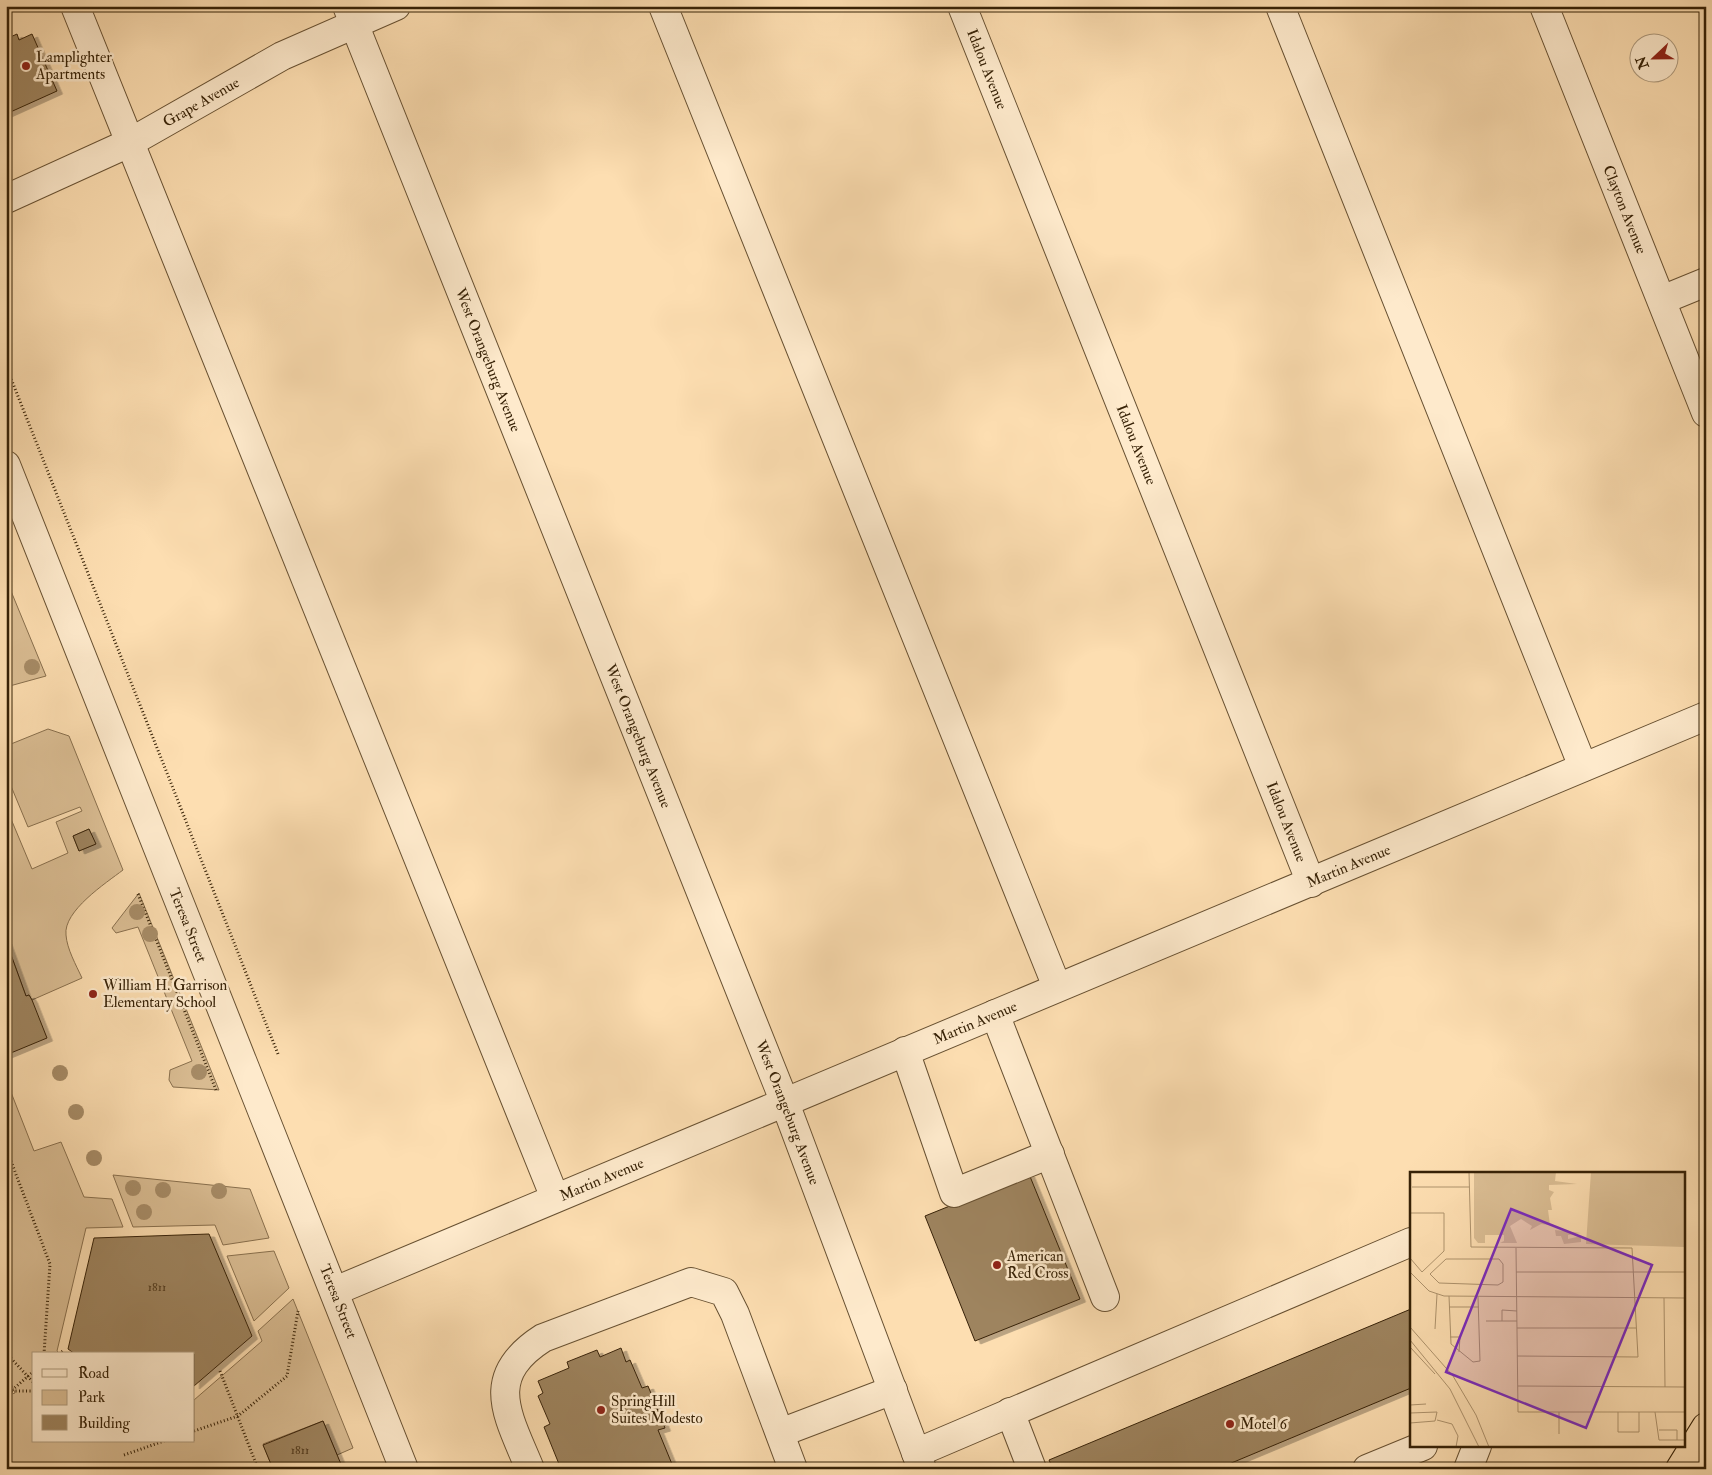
<svg xmlns="http://www.w3.org/2000/svg" width="1712" height="1475" font-family="'IM FELL Double Pica',serif">
  <defs>
    <filter id="shadow"><feDropShadow dx="5.5" dy="3" stdDeviation="0" flood-color="#0004"/></filter>
  </defs>
  <rect width="100%" height="100%" fill="#fddeb1"/>
  <filter id="stains"><feTurbulence type="fractalNoise" baseFrequency=".004" numOctaves="4"/><feColorMatrix values="0 0 0 0 .2 0 0 0 0 .09 0 0 0 0 .02 0 0 0 .5 -.17"/></filter>
  <radialGradient id="worn" r=".72"><stop offset=".6" stop-color="#630" stop-opacity="0"/><stop offset="1" stop-color="#630" stop-opacity=".3"/></radialGradient>
  <g fill="#dbbe94" stroke="#89704e" fill-rule="evenodd">
    <path d="M6 579 46 676 6 687Z"/>
    <path d="M48 729 69 736 123 870C106 883 63 911 66 935 67 949 76 965 82 978L32 1000 29 995 26 996 6 941V807L32 869 68 853 56 822 82 811 80 807 28 827 6 774V746ZM89 829 95 844 79 851 73 836Z"/>
    <path d="M139 893 219 1090 173 1087 169 1080 170 1070 192 1061 138 927 116 933 112 928Z"/>
    <path d="M11 1071 7 1082 34 1151 61 1142 84 1197 112 1199 123 1227 86 1228 57 1351 60 1354H34V1441H194V1400L262 1341 258 1331 293 1299 353 1448 337 1455 323 1421 263 1444 273 1469H6V1396L15 1393 6 1371V1073Z"/>
    <path d="M113 1175 250 1189 269 1238 223 1245 215 1225 133 1227Z"/>
    <path d="M274 1251 289 1288 254 1321 227 1256Z"/>
  </g>
  <g fill="#9e845f" stroke="#372207" filter="url(#shadow)">
    <path d="M17 34 19 40 32 34 57 91 6 114V39Z"/>
    <path d="M89 829 96 844 79 851 73 836Z"/>
    <path d="M6 941 26 996 29 995 32 1000 47 1038 6 1055Z"/>
    <path d="M1029 1174 1080 1299 975 1341 925 1216Z"/>
    <path d="M209 1234 252 1336 194 1386V1354H75L68 1349 94 1238Z"/>
    <path d="M1411 1309V1388L1217 1469H1053L1049 1460Z"/>
    <path d="M621 1348 626 1362 630 1360 642 1388 648 1386 665 1428 658 1430 674 1469H561L544 1427 550 1424 538 1396 543 1393 538 1381 569 1368 567 1362 597 1350 600 1357Z"/>
    <path d="M323 1421 343 1469H273L263 1445Z"/>
  </g>
  <g fill="none" stroke-linecap="round" stroke-linejoin="round">
    <g stroke="#685132" stroke-width="30">
      <g id="minor">
        <path d="M75 6 555 1198"/>
        <path id="s1" d="M347 6 785 1103 922 1469"/>
        <path d="M663 6 1057 987"/>
        <path id="s2" d="M962 6 1311 883"/>
        <path d="M1280 6 1583 767"/>
        <path id="s3" d="M1544 6 1706 413"/>
        <path id="s4" d="M6 199 129 143 282 56 396 6"/>
        <path d="M1662 300 1706 282"/>
        <path id="s5" d="M6 465C136 801 274 1133 404 1469"/>
        <path d="M995 1014 1105 1297"/>
        <path d="M905 1051 954 1193 1050 1154"/>
        <path id="s6" d="M335 1291 1706 716"/>
        <path d="M1010 1412 1032 1469"/>
        <path d="M780 1433 893 1390"/>
        <path d="M916 1453 1411 1242"/>
        <path d="M530 1469C508 1415 482 1377 543 1338L691 1282 724 1292 735 1314 793 1469"/>
        <path d="M1367 1469 1423 1446"/>
        <path d="M1468 1469 1477 1446"/>
      </g>
    </g>
    <g stroke="#372207" stroke-width="30">
      <path id="highway" d="M1680 1469 1706 1427"/>
    </g>
    <g stroke="#372207" stroke-width="3" stroke-dasharray="1 2.5" stroke-linecap="butt">
      <path d="M10 376 278 1054"/>
      <path d="M138 894 216 1090"/>
      <path d="M6 1148 50 1264 44 1354"/>
      <path d="M6 1353 34 1383"/>
      <path d="M59 1354 63 1351"/>
      <path d="M34 1371 11 1391H34"/>
      <path d="M220 1371 258 1469"/>
      <path d="M194 1431 238 1416 287 1376 298 1311"/>
      <path d="M124 1455 164 1441"/>
    </g>
    <use href="#minor" stroke="#feeacc" stroke-width="28"/>
    <use href="#highway" stroke="#fddeb1" stroke-width="28"/>
  </g>
  <g fill="#a78c67">
    <circle cx="32" cy="667" r="8"/>
    <circle cx="137" cy="912" r="8"/>
    <circle cx="150" cy="934" r="8"/>
    <circle cx="199" cy="1072" r="8"/>
    <circle cx="60" cy="1073" r="8"/>
    <circle cx="76" cy="1112" r="8"/>
    <circle cx="94" cy="1158" r="8"/>
    <circle cx="133" cy="1188" r="8"/>
    <circle cx="163" cy="1190" r="8"/>
    <circle cx="219" cy="1191" r="8"/>
    <circle cx="144" cy="1212" r="8"/>
  </g>
  <g fill="#8f2418" stroke="#feeacc" stroke-width="2">
    <circle cx="26" cy="66" r="5"/>
    <circle cx="93" cy="994" r="5"/>
    <circle cx="997" cy="1265" r="5"/>
    <circle cx="601" cy="1410" r="5"/>
    <circle cx="1230" cy="1424" r="5"/>
  </g>
  <g text-anchor="middle" stroke-width="5" stroke-linejoin="round" paint-order="stroke">
    <g font-size="12" fill="#513a1d">
      <text x="157" y="1291">1811</text>
      <text x="300" y="1454">1811</text>
    </g>
    <g font-size="15" fill="#372207" stroke="#feeacc" text-anchor="start">
      <text x="36" y="62">Lamplighter<tspan x="36" dy="17">Apartments</tspan></text>
      <text x="103" y="990">William H. Garrison<tspan x="103" dy="17">Elementary School</tspan></text>
      <text x="1007" y="1261">American<tspan x="1007" dy="17">Red Cross</tspan></text>
      <text x="611" y="1406">SpringHill<tspan x="611" dy="17">Suites Modesto</tspan></text>
      <text x="1240" y="1429">Motel 6</text>
    </g>
    <g font-size="15" fill="#372207" stroke="#feeacc">
      <text dy="5" stroke="none"><textPath href="#s2" startOffset="68">Idalou Avenue</textPath></text>
      <text dy="5" stroke="none"><textPath href="#s4" startOffset="218">Grape Avenue</textPath></text>
      <text dy="5" stroke="none"><textPath href="#s3" startOffset="219">Clayton Avenue</textPath></text>
      <text dy="5" stroke="none"><textPath href="#s1" startOffset="381">West Orangeburg Avenue</textPath></text>
      <text dy="5" stroke="none"><textPath href="#s2" startOffset="472">Idalou Avenue</textPath></text>
      <text dy="5" stroke="none"><textPath href="#s1" startOffset="786">West Orangeburg Avenue</textPath></text>
      <text dy="5" stroke="none"><textPath href="#s2" startOffset="878">Idalou Avenue</textPath></text>
      <text dy="5" stroke="none"><textPath href="#s6" startOffset="1099">Martin Avenue</textPath></text>
      <text dy="5" stroke="none"><textPath href="#s5" startOffset="495">Teresa Street</textPath></text>
      <text dy="5" stroke="none"><textPath href="#s6" startOffset="694">Martin Avenue</textPath></text>
      <text dy="5" stroke="none"><textPath href="#s1" startOffset="1191">West Orangeburg Avenue</textPath></text>
      <text dy="5" stroke="none"><textPath href="#s6" startOffset="289">Martin Avenue</textPath></text>
      <text dy="5" stroke="none"><textPath href="#s5" startOffset="900">Teresa Street</textPath></text>
    </g>
  </g>
  <g transform="translate(1410 1172)">
    <rect width="275" height="275" fill="#fddeb1"/>
    <path d="M64 0H146L145 9 167 12 139 13V18L144 20 140 26 142 38H138L140 53 131 52 120 58 122 54 111 47 100 54 107 71H90L94 69V63H75V71H68L64 66ZM181 0H275V75L176 72ZM145 58 171 61 158 63V67L171 64V70L154 72 151 64H146Z" fill="#dbbe94"/>
    <path fill="none" stroke="#ae936d" stroke-width="1" d="M59 0 61 75 222 76 228 185 107 184M2 15H60M0 41H34V79L12 100 0 86M106 76 108 240H275M36 87H89L93 92V110L88 113 29 111 20 102ZM0 100 19 119 34 124 275 126M106 100H275M39 124 41 172 63 190 70 189 68 125M254 126 255 215M39 135H69M76 149H107M92 149V138L107 139M0 155 43 204 66 243 79 275M107 156H226M25 157 27 122M40 165H50L49 180M0 168 40 217 69 275M0 175 25 202M108 214 275 215M0 233 16 232M149 240V262M208 240V260H229V240M245 240 249 268H275M0 241 27 240 25 249 0 251M27 248 42 252 48 264 46 275M249 258H267V268"/>
    <path fill="#7b2cbf" fill-opacity="0.15" stroke="#7b2cbf" stroke-width="2.5" d="M101 37 242 93 176 256 36 200Z"/>
    <rect width="275" height="275" fill="none" stroke="#372207" stroke-width="2.5"/>
  </g>
  <rect width="1712" height="1475" fill="none" stroke="#fddeb1" stroke-width="25"/>
  <rect x="8" y="8" width="1697" height="1460" fill="none" stroke="#372207" stroke-width="2.5"/>
  <rect x="12" y="12" width="1687" height="1450" fill="none" stroke="#372207"/>
  <rect x="32" y="1352" width="162" height="90" fill="#feeacc" stroke="#ae9a7d"/>
  <rect x="42" y="1369" width="25" height="8" fill="#feeacc" stroke="#ae9a7d"/>
  <text x="78" y="1378" font-size="15" fill="#372207">Road</text>
  <rect x="42" y="1390" width="25" height="15" fill="#dbbe94" stroke="#ae9a7d"/>
  <text x="78" y="1402" font-size="15" fill="#372207">Park</text>
  <rect x="42" y="1415" width="25" height="15" fill="#9e845f" stroke="#ae9a7d"/>
  <text x="78" y="1428" font-size="15" fill="#372207">Building</text>
  <g transform="translate(1654 58) rotate(248)"><circle r="24" fill="#feeacc" stroke="#ae9a7d"/>
  <path d="M0-4L9 19L0 12L-9 19Z" fill="#8f2418"/>
  <text y="-8" font-size="14" font-weight="bold" text-anchor="middle" fill="#372207">N</text>
  </g>
  <rect width="100%" height="100%" filter="url(#stains)"/>
  <rect width="100%" height="100%" fill="url(#worn)"/>
</svg>
